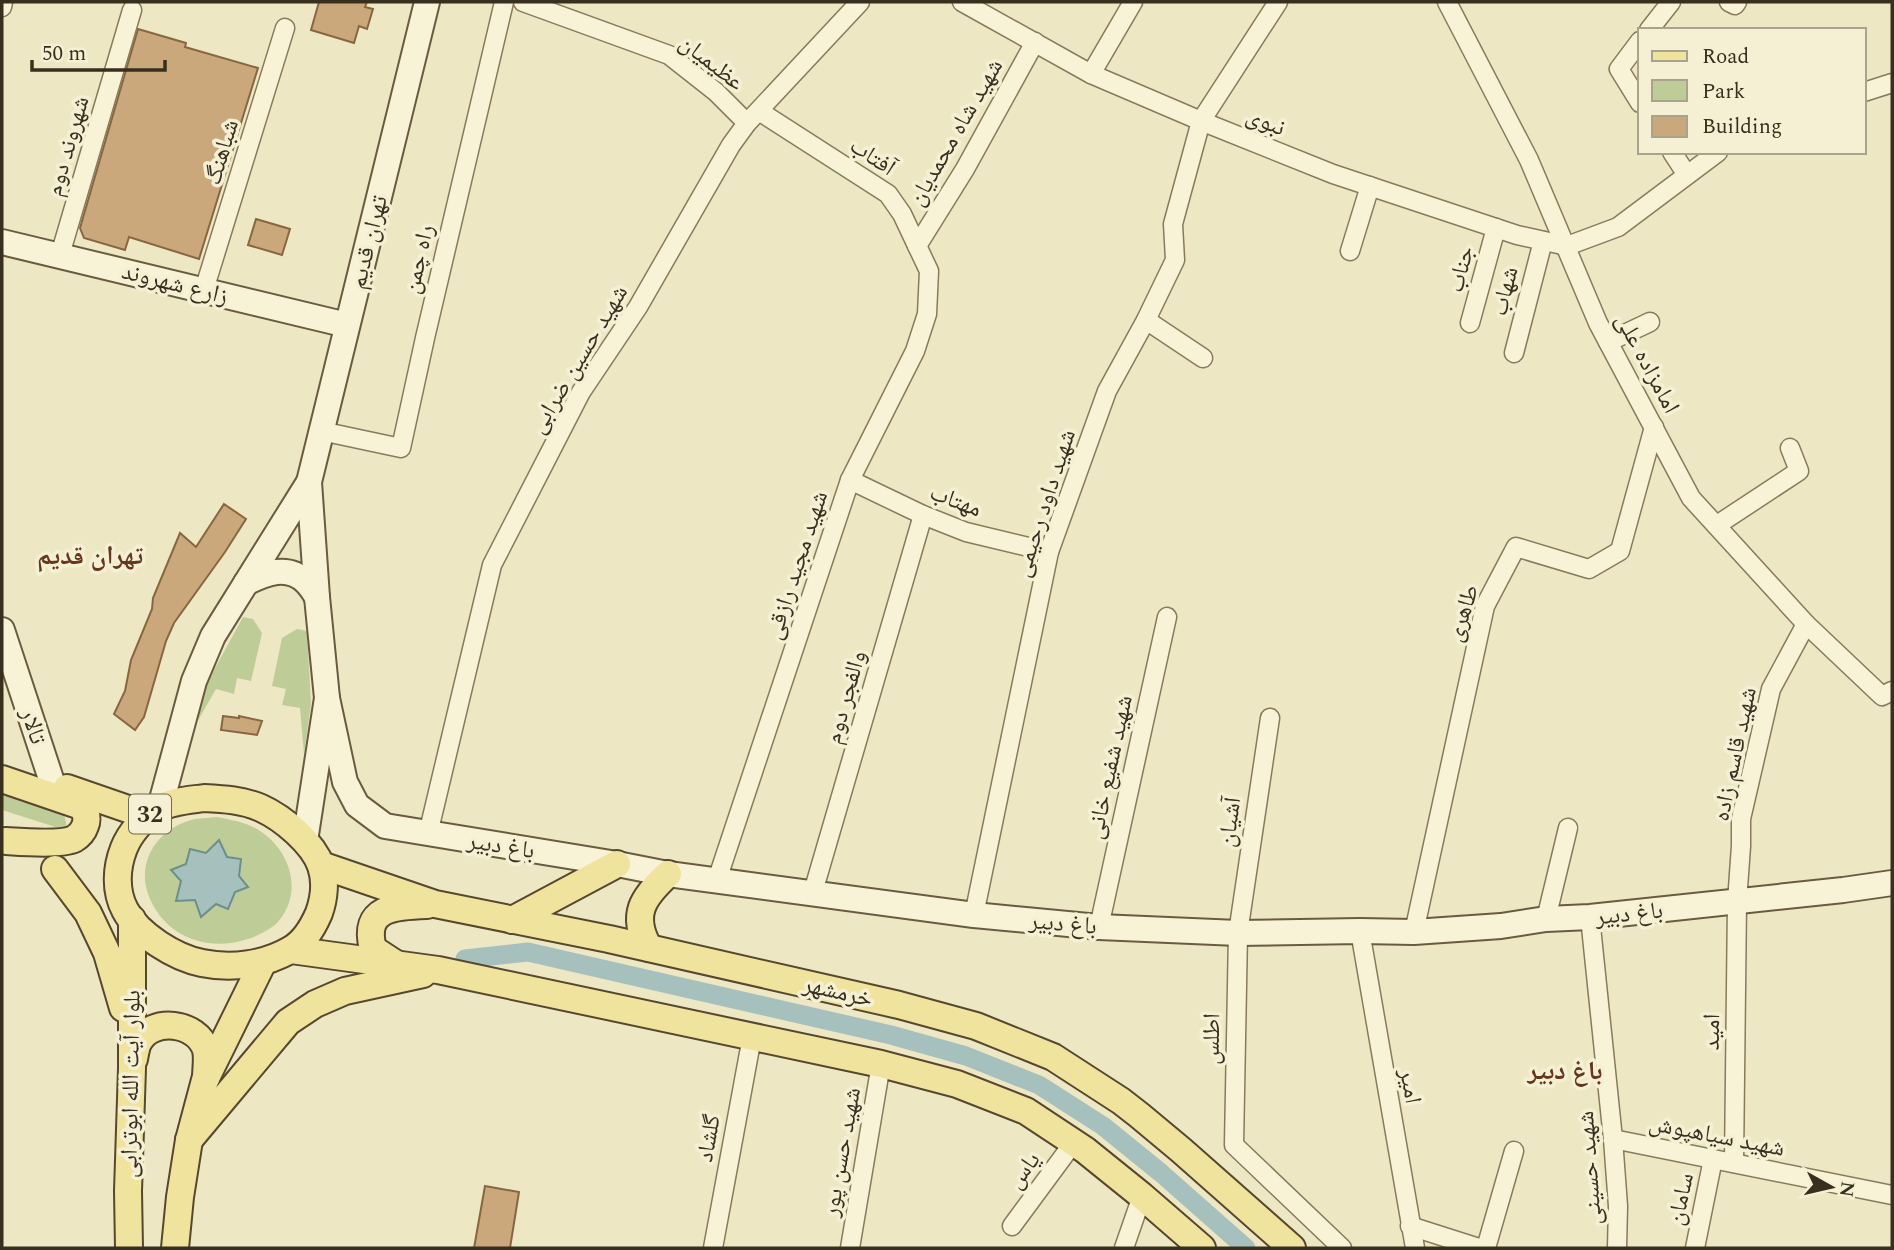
<svg xmlns="http://www.w3.org/2000/svg" width="1894" height="1250" font-family="Spectral,'Noto Naskh Arabic',serif">
  <rect width="100%" height="100%" fill="#eee7c4"/>
  <g fill="#becc98">
    <path d="M243 617 253 619 262 633 251 681 237 678 234 694 216 689 193 729 208 681Z"/>
    <path d="M297 629 307 631 311 704 304 754 300 708 282 705 286 689 272 686 282 638Z"/>
    <path d="M2 791 63 810 68 831 2 810Z"/>
    <path d="M217 817C231 820 245 822 257 829 291 849 305 894 276 924 269 930 257 936 248 939 207 953 163 936 148 894 136 859 160 827 195 819 202 818 210 818 217 817Z"/>
  </g>
  <path fill="#a6c1bd" stroke="#6d8f8c" stroke-width="2" d="M219 840 227 857 241 859 239 876 248 887 235 892 228 909 216 904 201 917 195 900 176 901 181 881 171 870 186 864 190 849 206 853Z"/>
  <g fill="none" stroke-linecap="round" stroke-linejoin="round">
    <path stroke="#a6c1bd" stroke-width="19" d="M465 959 528 952 891 1035 966 1056 1039 1085 1103 1126 1161 1173 1246 1248"/>
  </g>
  <g fill="#cba87b" stroke="#876741" stroke-width="2">
    <path d="M319 2H367L365 7 373 9 367 29 359 26 354 43 311 30Z"/>
    <path d="M138 29 186 43 185 47 258 68 199 259 129 237 125 250 84 238 80 228Z"/>
    <path d="M256 219 290 229 282 255 248 245Z"/>
    <path d="M224 504 246 519 225 552 174 623 166 641 144 717 135 730 114 714 125 691 131 660 152 609 153 598 180 533 196 547Z"/>
    <path d="M223 716 239 718V716L262 721 257 735 221 730Z"/>
    <path d="M485 1186 519 1192 510 1248H474Z"/>
  </g>
  <g fill="none" stroke-linecap="round" stroke-linejoin="round">
    <g stroke="#887a5b" stroke-width="21">
      <g id="street">
        <path d="M523 2 669 55 716 92 747 123"/>
        <path d="M962 2 1091 74 1201 121 1333 174 1517 235 1567 246 1618 227 1718 152"/>
        <path d="M1447 2 1529 160 1598 323 1691 498 1806 624 1882 696 1892 691"/>
        <path d="M1729 2 1735 5 1737 2"/>
        <path d="M2 7 3 2"/>
        <path d="M1649 30 1671 2"/>
        <path d="M1640 41 1619 69 1640 103"/>
        <path d="M1091 74 1133 2"/>
        <path d="M1864 92 1892 83"/>
        <path d="M1672 152 1687 175"/>
        <path d="M917 246 965 169 1035 42"/>
        <path d="M1350 251 1370 186"/>
        <path d="M60 255 132 10"/>
        <path d="M204 290 285 28"/>
        <path d="M1146 320 1203 358"/>
        <path d="M1470 323 1496 228"/>
        <path d="M1608 342 1650 322"/>
        <path d="M1514 353 1543 241"/>
        <path d="M321 431 401 448 425 338 504 2"/>
        <path d="M850 480 923 515 966 532 1049 552"/>
        <path d="M1717 525 1799 471 1790 448"/>
        <path d="M1270 718 1238 933 1234 1145 1342 1248"/>
        <path d="M428 834 492 565 581 392 638 307 731 145 747 123 860 2"/>
        <path d="M717 880 850 480 915 351 927 314 929 271 902 214 888 194 759 111"/>
        <path d="M813 892 923 515"/>
        <path d="M974 915 1049 552 1107 391 1146 320 1175 260 1173 224 1201 121 1278 2"/>
        <path d="M1590 917 1613 1139 1618 1206 1617 1248"/>
        <path d="M1546 919 1568 828"/>
        <path d="M1099 927 1167 617"/>
        <path d="M1360 931 1415 1248"/>
        <path d="M1414 932 1485 606 1516 547 1589 569 1620 551 1654 427"/>
        <path d="M1613 1139 1892 1195"/>
        <path d="M1734 1163 1737 902 1741 846V819L1771 689 1806 624"/>
        <path d="M1012 1226 1074 1142"/>
        <path d="M1410 1226 1479 1248"/>
        <path d="M713 1248 752 1037"/>
        <path d="M850 1248 881 1064"/>
        <path d="M1124 1248 1142 1196"/>
        <path d="M1486 1248 1514 1151"/>
        <path d="M1695 1248 1713 1159"/>
      </g>
    </g>
    <g stroke="#6a5b3e" stroke-width="28">
      <g id="secondary">
        <path d="M2 242 347 325"/>
        <path d="M246 583C265 573 288 564 306 582 310 586 314 592 317 597"/>
        <path d="M2 630 52 782"/>
        <path d="M327 698 345 782 357 805 385 826 617 864 668 874 974 915 1099 927 1238 933 1360 931 1414 932 1501 926 1546 919 1590 917 1843 890 1892 883"/>
        <path d="M160 807 194 681 213 636 309 482"/>
        <path d="M305 841 327 698 317 597 309 482 427 2"/>
      </g>
    </g>
    <g stroke="#56472f" stroke-width="30">
      <g id="primary">
        <path d="M2 779 81 806C86 812 88 819 85 826 83 832 79 836 74 839 61 845 22 842 6 841"/>
        <path d="M67 788 148 816"/>
        <path d="M204 798C224 799 243 800 261 808 283 818 313 843 321 866 326 881 324 899 319 913 313 927 303 943 290 950 264 965 231 969 202 963 176 958 138 935 125 910 115 891 116 868 124 848 130 833 143 818 158 809 170 801 190 800 204 798Z"/>
        <path d="M321 865 435 904 609 939 899 1005 976 1026 1053 1057 1121 1101 1139 1115 1181 1150 1292 1248"/>
        <path d="M55 869 88 913 107 953 123 1008"/>
        <path d="M512 920 617 864"/>
        <path d="M649 948C630 915 643 897 668 874"/>
        <path d="M291 950 438 970 881 1064 957 1084 1026 1111 1085 1150 1142 1196 1202 1248"/>
        <path d="M396 964 373 949C362 907 395 906 427 905"/>
        <path d="M134 1059C135 1054 136 1047 138 1043 151 1016 198 1022 206 1050 208 1058 206 1069 206 1078"/>
        <path d="M189 1140 288 1022 315 1004 345 991 423 974"/>
        <path d="M129 1248 128 1191 132 1068V919"/>
        <path d="M175 1248 180 1197 189 1140 205 1080 263 962"/>
      </g>
    </g>
    <use href="#street" stroke="#f8f3d7" stroke-width="18"/>
    <use href="#secondary" stroke="#f8f3d7" stroke-width="24"/>
    <use href="#primary" stroke="#f0e39d" stroke-width="26"/>
  </g>
  <g text-anchor="middle" stroke-width="7" stroke-linejoin="round" paint-order="stroke">
    <rect fill="#f5f0d4" stroke="#716955" stroke-width="2" x="129" y="794.5" width="42" height="39" rx="5"/>
    <g font-size="23" font-weight="bold" fill="#382f1f">
      <text x="150" y="822">32</text>
    </g>
    <g font-size="24" fill="#382f1f" stroke="#f5f0d4">
      <text transform="translate(712 62) rotate(38)" y="8">عظیمیان</text>
      <text transform="translate(1266 121) rotate(22)" y="8">نبوی</text>
      <text transform="translate(955 132) rotate(-60)" y="8">شهید شاه محمدیان</text>
      <text transform="translate(67 146) rotate(-74)" y="8">شهروند دوم</text>
      <text transform="translate(221 152) rotate(-73)" y="8">شباهنگ</text>
      <text transform="translate(873 156) rotate(34)" y="8">آفتاب</text>
      <text transform="translate(368 242) rotate(-76)" y="8">تهران قدیم</text>
      <text transform="translate(418 259) rotate(-77)" y="8">راه چمن</text>
      <text transform="translate(1460 269) rotate(-75)" y="8">جناب</text>
      <text transform="translate(175 283) rotate(14)" y="8">زارع شهروند</text>
      <text transform="translate(1504 291) rotate(-76)" y="8">شهاب</text>
      <text transform="translate(578 359) rotate(-59)" y="8">شهید حسین ضرابی</text>
      <text transform="translate(1648 363) rotate(62)" y="8">امامزاده علی</text>
      <text transform="translate(956 500) rotate(21)" y="8">مهتاب</text>
      <text transform="translate(1044 503) rotate(-72)" y="8">شهید داود رحیمی</text>
      <text transform="translate(796 565) rotate(-72)" y="8">شهید مجید رازقی</text>
      <text transform="translate(1462 613) rotate(-72)" y="8">طاهری</text>
      <text transform="translate(845 697) rotate(-74)" y="8">والفجر دوم</text>
      <text transform="translate(34 726) rotate(72)" y="8">تالار</text>
      <text transform="translate(1734 754) rotate(-78)" y="8">شهید قاسم زاده</text>
      <text transform="translate(1109 767) rotate(-78)" y="8">شهید شفیع خانی</text>
      <text transform="translate(1229 822) rotate(-82)" y="8">آشیان</text>
      <text transform="translate(501 845) rotate(9)" y="8">باغ دبیر</text>
      <text transform="translate(1629 913) rotate(-6)" y="8">باغ دبیر</text>
      <text transform="translate(1063 923) rotate(5)" y="8">باغ دبیر</text>
      <text transform="translate(838 991) rotate(13)" y="8">خرمشهر</text>
      <text transform="translate(1711 1032) rotate(-89)" y="8">امید</text>
      <text transform="translate(1211 1039) rotate(-89)" y="8">اطلس</text>
      <text transform="translate(130 1084) rotate(-89)" y="8">بلوار آیت الله ابوترابی</text>
      <text transform="translate(1411 1086) rotate(80)" y="8">امیر</text>
      <text transform="translate(1717 1135) rotate(11)" y="8">شهید سیاهپوش</text>
      <text transform="translate(708 1138) rotate(-80)" y="8">گلشاد</text>
      <text transform="translate(841 1152) rotate(-80)" y="8">شهید حسن پور</text>
      <text transform="translate(1589 1168) rotate(-94)" y="8">شهید حسینی</text>
      <text transform="translate(1023 1170) rotate(-54)" y="8">یاس</text>
      <text transform="translate(1680 1199) rotate(-78)" y="8">سامان</text>
    </g>
    <g font-size="26" font-weight="bold" fill="#65371e" stroke="#f5f0d4">
      <text x="90" y="564">تهران قدیم</text>
      <text x="1565" y="1079">باغ دبیر</text>
    </g>
  </g>
  <rect width="1894" height="1250" fill="none" stroke="#382f1f" stroke-width="7"/>
  <rect x="1638" y="28" width="228" height="126" fill="#f5f0d4" stroke="#a9a38c" stroke-width="2"/>
  <rect x="1652" y="51" width="35" height="10" fill="#f0e39d" stroke="#a9a38c" stroke-width="2"/>
  <text x="1702" y="63" font-size="21" fill="#382f1f">Road</text>
  <rect x="1652" y="80" width="35" height="21" fill="#becc98" stroke="#a9a38c" stroke-width="2"/>
  <text x="1702" y="98" font-size="21" fill="#382f1f">Park</text>
  <rect x="1652" y="116" width="35" height="21" fill="#cba87b" stroke="#a9a38c" stroke-width="2"/>
  <text x="1702" y="133" font-size="21" fill="#382f1f">Building</text>
  <g transform="translate(1831 1187) rotate(98)" stroke="#f5f0d4" stroke-width="5" paint-order="stroke">
  <path d="M0-5L12 26L0 18L-12 26Z" fill="#382f1f"/>
  <text y="-10" font-size="19" font-weight="bold" text-anchor="middle" fill="#382f1f">N</text>
  </g>
  <path d="M32 60v10h133v-10" fill="none" stroke="#382f1f" stroke-width="3.5"/>
  <text x="42" y="60" font-size="21" fill="#382f1f" stroke="#f5f0d4" stroke-width="5" paint-order="stroke">50 m</text>
</svg>
